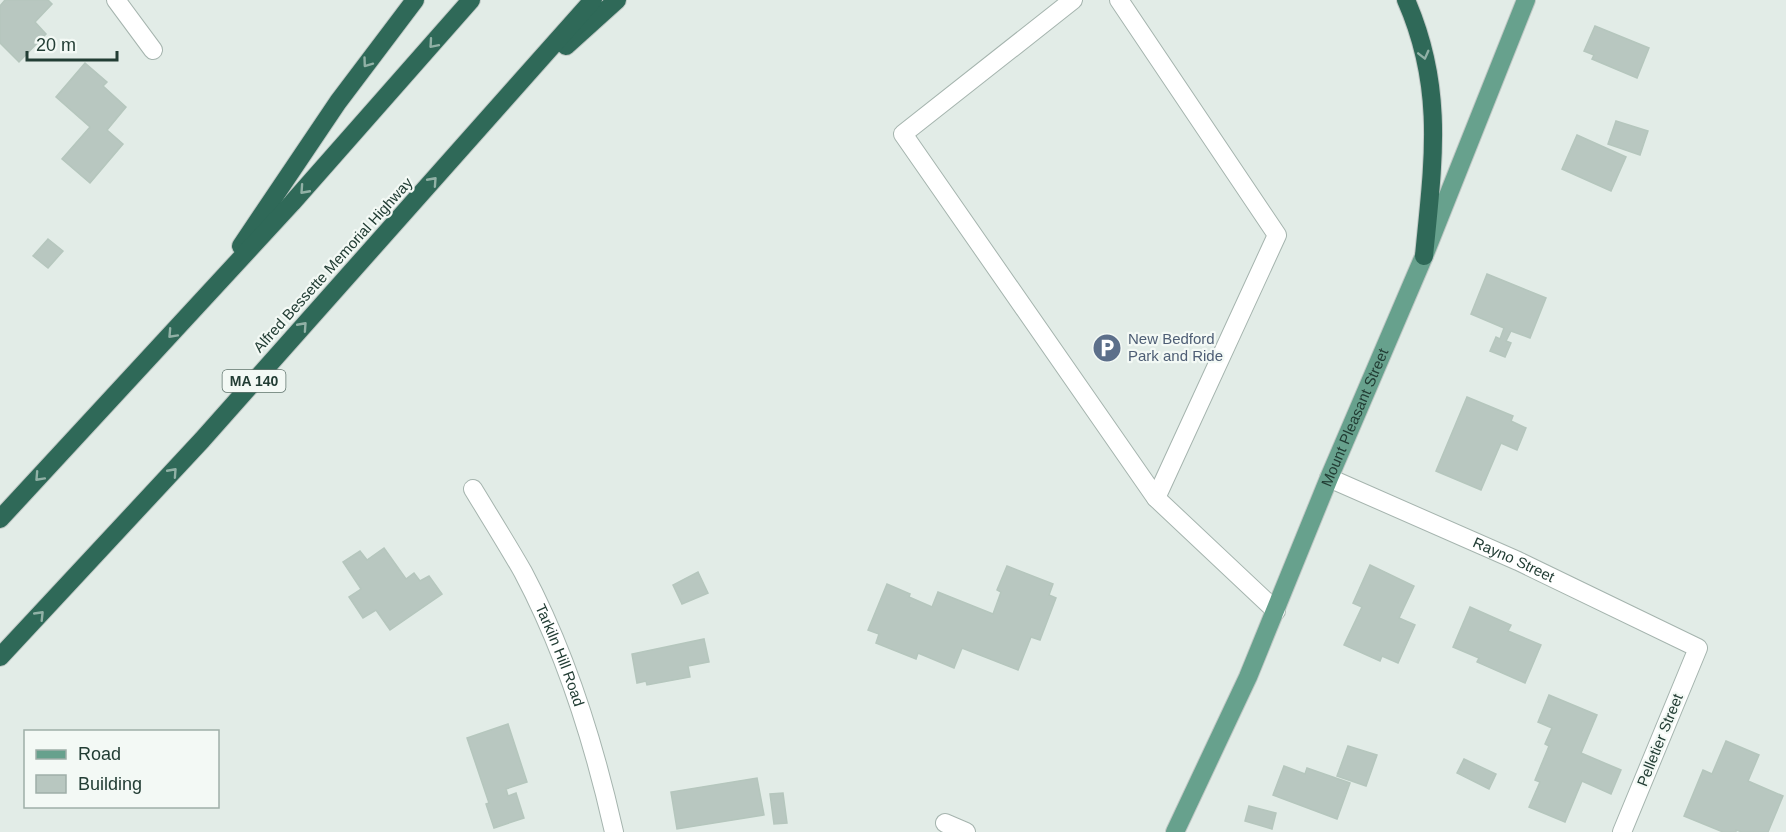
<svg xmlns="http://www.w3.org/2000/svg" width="1786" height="832" font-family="Helvetica,sans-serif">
  <rect width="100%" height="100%" fill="#e2ece7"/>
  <g fill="#b8c7c0" stroke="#b5c6bd" stroke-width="1.5">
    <path d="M5 0H48L52 4 35 22 46 34 19 62 0 43V6Z"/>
    <path d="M1595 26 1649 48 1637 78 1592 59 1594 55 1584 51Z"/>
    <path d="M85 63 107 82 103 86 126 107 107 130 123 144 90 183 62 159 90 127 56 97Z"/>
    <path d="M1616 121 1648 131 1640 155 1608 144Z"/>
    <path d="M1577 135 1626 157 1611 191 1562 169Z"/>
    <path d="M48 239 63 251 48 268 33 256Z"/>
    <path d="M1487 274 1546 298 1530 338 1511 331 1506 341 1511 343 1505 357 1490 351 1496 337 1500 339 1504 328 1471 314Z"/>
    <path d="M1467 397 1513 416 1511 421 1526 428 1517 450 1501 443 1481 490 1436 471Z"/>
    <path d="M384 548 406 579 414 573 420 581 429 576 442 594 390 630 376 610 363 618 349 597 361 589 343 562 360 551 367 560Z"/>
    <path d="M1370 565 1414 586 1399 618 1415 625 1398 663 1382 656 1380 661 1344 645 1362 607 1353 603Z"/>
    <path d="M1007 566 1053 584 1049 595 1056 598 1040 640 1031 637 1018 670 962 648 954 668 918 653 916 659 876 643 879 634 868 630 887 584 910 594 909 597 932 607 938 592 993 614 1001 592 997 590Z"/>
    <path d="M698 572 708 593 682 604 673 585Z"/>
    <path d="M1470 607 1511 625 1508 631 1541 645 1525 683 1477 662 1479 658 1453 647Z"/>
    <path d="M704 639 709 662 688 666 690 677 647 685 646 681 637 683 632 654Z"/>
    <path d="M1549 695 1597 715 1581 753 1621 770 1611 794 1582 781 1565 822 1529 807 1540 782 1535 780 1549 746 1545 744 1552 728 1538 722Z"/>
    <path d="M508 724 527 782 506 789 508 796 516 793 524 818 494 828 486 804 489 803 467 738Z"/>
    <path d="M1726 741 1759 755 1748 781 1783 796 1768 832H1742L1736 830V832H1723L1684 816 1703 770 1712 774Z"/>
    <path d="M1348 746 1377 755 1366 786 1337 776Z"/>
    <path d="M1464 759 1496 774 1489 789 1457 773Z"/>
    <path d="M1284 766 1305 774 1307 768 1350 783 1337 819 1273 795Z"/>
    <path d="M757 778 764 815 677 829 671 792Z"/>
    <path d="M783 793 787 823 774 824 770 794Z"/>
    <path d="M1249 806 1276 813 1272 829 1245 821Z"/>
  </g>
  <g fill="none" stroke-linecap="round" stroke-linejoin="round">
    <g stroke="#a5b4ae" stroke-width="20">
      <g id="minor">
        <path d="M116 0 153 50"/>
        <path d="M1073 0 903 134 1156 498 1276 611"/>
        <path d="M1119 0 1277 235 1156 498"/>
        <path id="s1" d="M1329 478 1518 561 1698 648 1622 832"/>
        <path id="s2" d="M473 489C490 517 507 544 523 572 566 653 594 743 614 832"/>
        <path d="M945 823 966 832"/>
      </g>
    </g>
    <g stroke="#c1c9c6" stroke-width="20">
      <g id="major">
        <path id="s3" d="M1175 832 1248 677 1329 478 1424 256 1526 0"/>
      </g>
    </g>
    <g stroke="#c1c9c6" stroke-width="20">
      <g id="highway">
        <path d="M1406 0C1445 89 1433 163 1424 256"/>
        <path d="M566 46 617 0"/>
        <path d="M241 246 338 102 415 0"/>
        <path d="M0 519 292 203 471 0"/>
        <path d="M0 657 202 440 593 0"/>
      </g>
    </g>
    <use href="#minor" stroke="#fff" stroke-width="18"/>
    <use href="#major" stroke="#67a18d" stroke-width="18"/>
    <use href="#highway" stroke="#2f6958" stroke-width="18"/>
  </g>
  <defs><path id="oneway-chevron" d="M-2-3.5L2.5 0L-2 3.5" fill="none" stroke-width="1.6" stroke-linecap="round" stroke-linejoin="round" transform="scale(1.5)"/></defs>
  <g stroke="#91b1a6">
    <use href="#oneway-chevron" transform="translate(433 44) rotate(131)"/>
    <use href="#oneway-chevron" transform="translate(1424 55) rotate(76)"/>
    <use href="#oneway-chevron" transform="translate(367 63) rotate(126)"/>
    <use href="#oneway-chevron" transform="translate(433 181) rotate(-48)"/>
    <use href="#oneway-chevron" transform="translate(304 190) rotate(132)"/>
    <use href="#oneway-chevron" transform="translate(303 326) rotate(-48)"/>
    <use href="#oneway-chevron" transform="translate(172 334) rotate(133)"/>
    <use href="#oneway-chevron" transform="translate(173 472) rotate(-48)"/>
    <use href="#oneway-chevron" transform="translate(39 477) rotate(133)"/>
    <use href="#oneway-chevron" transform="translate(40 615) rotate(-46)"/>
  </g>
  <defs>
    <g id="parking-disc" transform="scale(1.5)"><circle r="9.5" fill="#5c6f8a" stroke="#f3f9f5"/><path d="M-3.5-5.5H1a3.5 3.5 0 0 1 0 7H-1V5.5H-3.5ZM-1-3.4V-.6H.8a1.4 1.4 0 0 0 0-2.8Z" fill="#fff"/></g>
  </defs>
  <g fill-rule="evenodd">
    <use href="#parking-disc" x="1107" y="348"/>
  </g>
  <g text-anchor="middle" stroke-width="4.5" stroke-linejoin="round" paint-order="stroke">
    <rect fill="#f3f9f5" stroke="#61756e" stroke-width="1.5" x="222.5" y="370" width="63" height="22" rx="4.5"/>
    <g font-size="14" font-weight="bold" fill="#223d34">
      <text x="254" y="386">MA 140</text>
    </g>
    <g font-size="15" fill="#223d34" stroke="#f3f9f5">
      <text transform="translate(333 265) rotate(-48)" y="5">Alfred Bessette Memorial Highway</text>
      <text dy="5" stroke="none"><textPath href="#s3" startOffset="452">Mount Pleasant Street</textPath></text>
      <text dy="5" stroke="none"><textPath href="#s1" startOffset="202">Rayno Street</textPath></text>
      <text dy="5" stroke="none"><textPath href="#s2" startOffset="188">Tarkiln Hill Road</textPath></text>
      <text transform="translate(1660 740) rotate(-68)" y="5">Pelletier Street</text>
    </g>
    <g font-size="15" fill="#4e5e75" stroke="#f3f9f5" text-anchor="start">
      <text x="1128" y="344">New Bedford<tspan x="1128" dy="17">Park and Ride</tspan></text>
    </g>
  </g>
  <rect x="24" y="730" width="195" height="78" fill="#f3f9f5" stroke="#9faea8" stroke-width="1.5"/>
  <rect x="36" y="750" width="30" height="9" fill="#67a18d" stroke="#9faea8" stroke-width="1.5"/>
  <text x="78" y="760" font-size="18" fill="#223d34">Road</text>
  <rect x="36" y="775" width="30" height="18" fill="#b8c7c0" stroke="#9faea8" stroke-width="1.5"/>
  <text x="78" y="790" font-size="18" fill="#223d34">Building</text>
  <path d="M27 51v9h90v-9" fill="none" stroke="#223d34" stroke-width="3"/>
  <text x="36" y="51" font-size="18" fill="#223d34" stroke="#f3f9f5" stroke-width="4.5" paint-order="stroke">20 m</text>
</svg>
